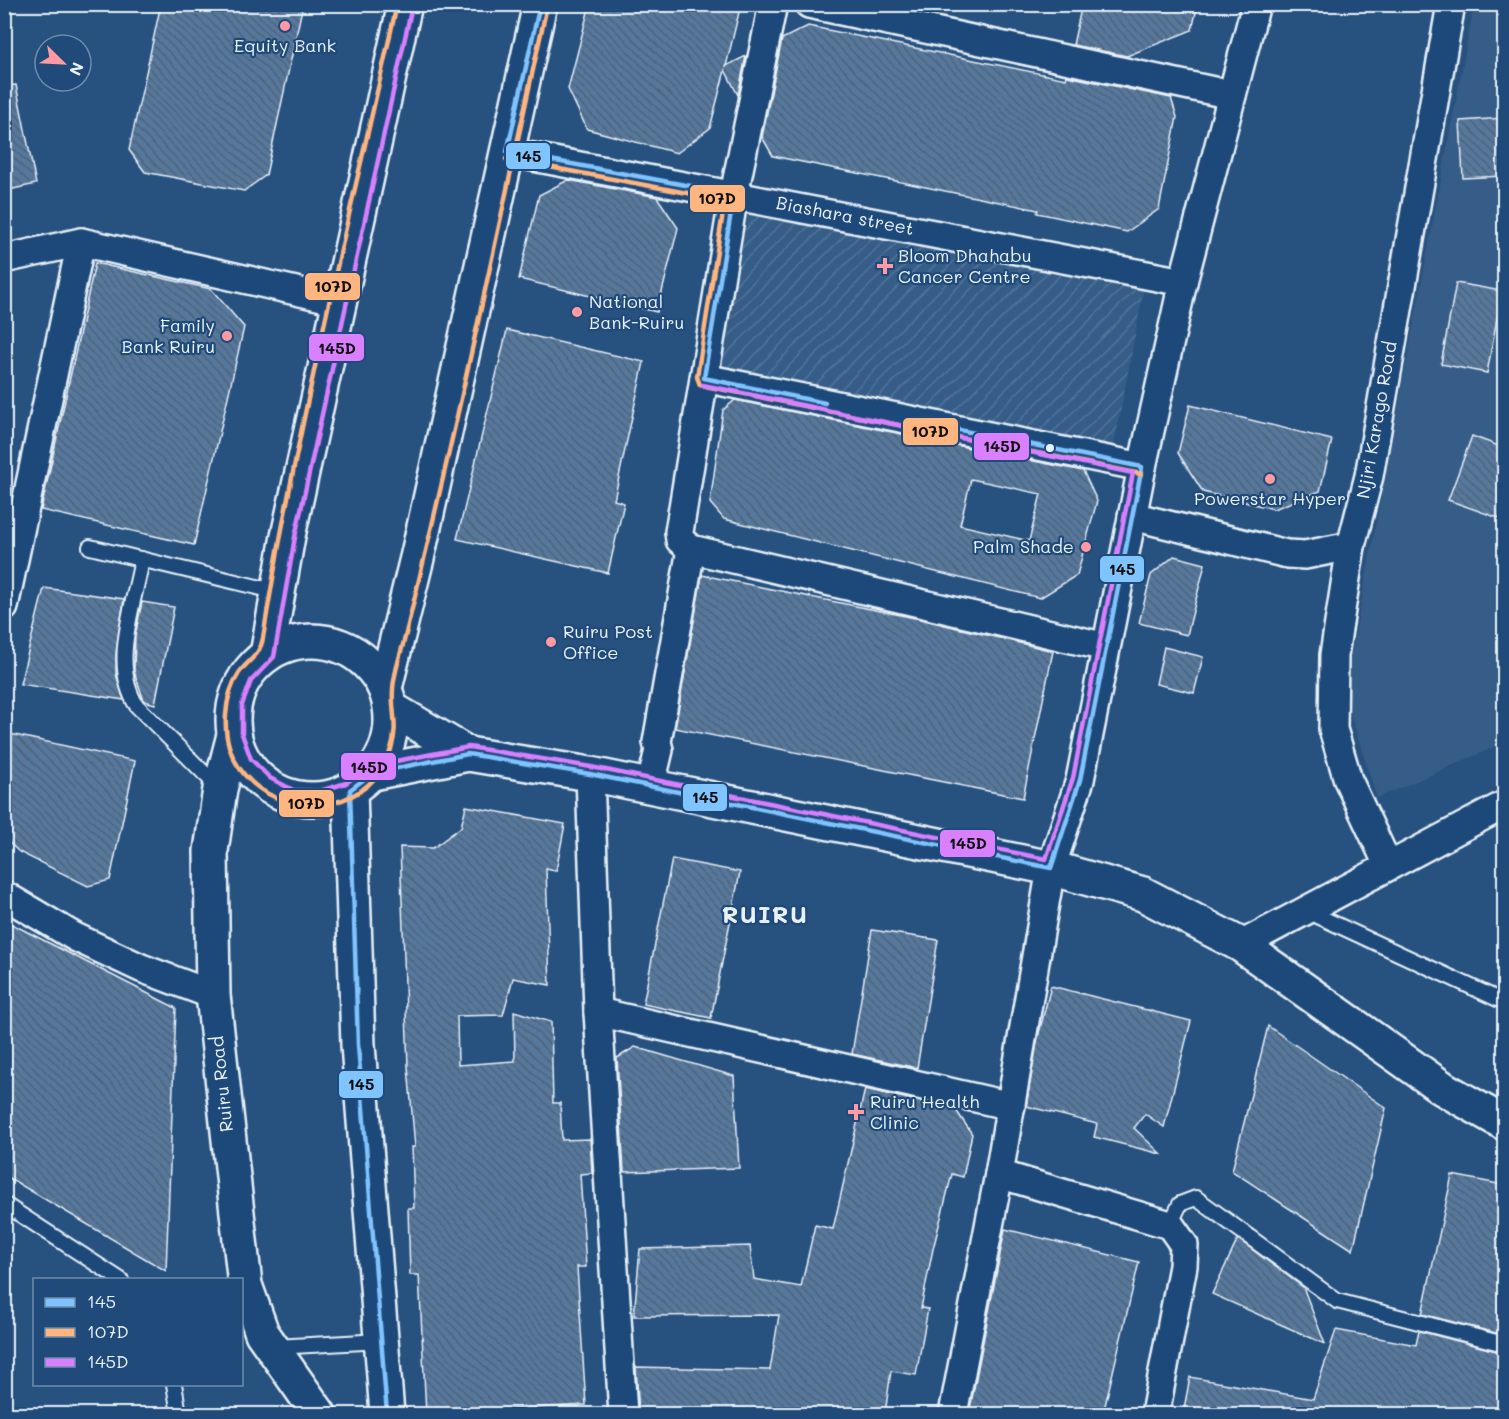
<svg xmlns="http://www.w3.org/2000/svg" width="1509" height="1419" font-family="Mali,sans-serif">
  <defs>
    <pattern id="industrial-furrows" width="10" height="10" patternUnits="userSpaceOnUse" patternTransform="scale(1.5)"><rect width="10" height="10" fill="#355d88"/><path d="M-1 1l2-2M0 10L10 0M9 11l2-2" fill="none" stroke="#52759a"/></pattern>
    <pattern id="building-back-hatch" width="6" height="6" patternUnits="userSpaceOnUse" patternTransform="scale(1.5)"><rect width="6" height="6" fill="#57789d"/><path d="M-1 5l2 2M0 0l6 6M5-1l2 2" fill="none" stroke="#4f6278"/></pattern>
  </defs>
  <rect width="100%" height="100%" fill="#27517f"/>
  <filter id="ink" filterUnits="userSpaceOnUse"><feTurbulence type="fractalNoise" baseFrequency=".0167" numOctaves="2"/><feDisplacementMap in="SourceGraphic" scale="12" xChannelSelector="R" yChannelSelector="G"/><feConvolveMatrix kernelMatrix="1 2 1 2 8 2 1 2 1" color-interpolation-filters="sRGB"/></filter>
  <g filter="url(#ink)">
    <path fill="#355d88" d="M1474 5H1504V743L1377 798 1344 693Z"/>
    <path fill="url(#industrial-furrows)" d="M746 206 1145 283 1113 451 713 374Z"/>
    <g fill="url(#building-back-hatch)" stroke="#e8f1f8" stroke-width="1.5" fill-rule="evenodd">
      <path d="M161 4H303L266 175 244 191 145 172 129 150Z"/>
      <path d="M590 4H741L726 66 746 56 738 95 725 70 710 128 677 153 587 129 568 89Z"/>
      <path d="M1082 4H1198L1192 30 1127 56 1073 45Z"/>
      <path d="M808 26 1066 79 1067 76 1171 98 1177 117 1159 209 1127 232 1037 213 1038 210 773 156 762 137 782 39Z"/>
      <path d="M16 85 36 184 4 191V86Z"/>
      <path d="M1504 118V176L1463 178 1460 121Z"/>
      <path d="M568 180 657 197 678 228 657 312 519 279 539 195Z"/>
      <path d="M95 263 211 289 244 327 194 545 41 510Z"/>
      <path d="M1456 283 1502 291 1487 373 1441 364Z"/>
      <path d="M507 330 644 362 614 500 624 503 608 573 457 539Z"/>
      <path d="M735 400 1083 471 1097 501 1077 575 1040 598 724 519 710 503 723 410ZM971 479 1041 494 1029 541 960 525Z"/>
      <path d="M1190 405 1332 440 1320 491 1274 509 1203 492 1178 453Z"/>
      <path d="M1472 436 1504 448V520L1448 500Z"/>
      <path d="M1174 556 1205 564 1187 635 1139 623 1151 575Z"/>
      <path d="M702 575 920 619 1053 651 1023 798 675 728Z"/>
      <path d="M44 588 124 599 116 654V674L124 700 20 684Z"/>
      <path d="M142 602 174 607 155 704 144 701 134 671 135 636Z"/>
      <path d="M1164 647 1203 657 1194 693 1156 684Z"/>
      <path d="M10 734 135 761 110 880 88 886 19 852 4 838V761Z"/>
      <path d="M466 806 565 824 556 871 546 869 550 985 513 978 503 1015 457 1016 458 1065 515 1061 514 1011 551 1022 553 1103H560L562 1140 590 1139 592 1173 580 1174 586 1267H577L586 1405 426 1414 419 1275H410L408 1208H414L412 1147H415L408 1067 400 847 433 848 461 827Z"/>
      <path d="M672 859 740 872 711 1018 643 1004Z"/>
      <path d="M4 920 176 1008 166 1271 4 1175Z"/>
      <path d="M872 930 938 940 917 1068 852 1054Z"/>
      <path d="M1051 986 1191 1021 1164 1127 1145 1114 1134 1128 1161 1154 1094 1137 1097 1124 1026 1106 1038 1037Z"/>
      <path d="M1268 1026 1386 1108 1353 1250 1232 1171Z"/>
      <path d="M635 1047 734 1076 739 1168 624 1172 617 1058Z"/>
      <path d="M865 1089 956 1110 972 1134 963 1177 952 1174 933 1249 921 1308 928 1309 916 1375 891 1371 885 1414H639L636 1367 770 1370 779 1315 634 1316 640 1249 750 1246 754 1279 801 1287 815 1225 833 1229Z"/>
      <path d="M1452 1175 1504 1185V1335L1422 1314Z"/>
      <path d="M1005 1229 1139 1262 1103 1414H969Z"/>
      <path d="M1238 1239 1303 1287 1325 1344 1212 1294Z"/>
      <path d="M1336 1330 1416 1345 1419 1331 1504 1353V1414H1183L1190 1377 1313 1399Z"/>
    </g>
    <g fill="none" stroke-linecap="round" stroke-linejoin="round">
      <g stroke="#e8f1f8" stroke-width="18">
        <g id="lane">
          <path d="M90 547 278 592"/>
          <path d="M142 559C134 605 110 665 137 706L219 788"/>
          <path d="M1307 911 1504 1002"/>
          <path d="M4 1204 121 1280"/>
          <path d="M1170 1225 1180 1204 1196 1198 1337 1301 1504 1344"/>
          <path d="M275 1347 381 1341"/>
          <path d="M174 1384 179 1414"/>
        </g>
      </g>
      <g stroke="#e8f1f8" stroke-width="32">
        <g id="street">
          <path d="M809 4 1232 95"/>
          <path d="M507 152 1183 282"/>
          <path d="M4 259 81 242 340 301"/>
          <path d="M704 378 1142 467"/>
          <path d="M1132 516 1287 554 1305 555 1351 546 1369 476 1451 4"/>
          <path d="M1351 546 1334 655 1333 729 1348 780 1388 865"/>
          <path d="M691 549 1106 647"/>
          <path d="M4 607 81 242"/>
          <path d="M590 774 598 1012 623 1414"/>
          <path d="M650 788 659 750 657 742 691 549 680 540 679 532 734 194 773 4"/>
          <path d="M4 895 75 937 141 968 213 995"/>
          <path d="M1241 945 1504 805"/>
          <path d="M598 1012 1011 1106"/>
          <path d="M999 1174 1170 1225 1184 1245 1183 1266 1155 1414"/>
          <path d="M953 1414 999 1174 1051 868 1080 780 1142 467 1183 282 1256 4"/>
        </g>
      </g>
      <g stroke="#e8f1f8" stroke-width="38">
        <g id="secondary">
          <path d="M392 709 468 754"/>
          <path d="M372 773 468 754 590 774 1051 868 1143 894 1241 945 1444 1089 1504 1123"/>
        </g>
      </g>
      <g stroke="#e8f1f8" stroke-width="38">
        <g id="primary">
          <circle cx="312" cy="720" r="79"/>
          <path d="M267 655 288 536 405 4"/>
          <path d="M385 688 418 554 540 4"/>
          <path d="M234 735 220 789 211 851 213 995 245 1285 262 1333 319 1414"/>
          <path d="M350 790 358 1045 387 1414"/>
        </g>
      </g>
      <use href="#lane" stroke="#1f4a7a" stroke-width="14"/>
      <use href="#street" stroke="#1f4a7a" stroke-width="27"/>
      <use href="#secondary" stroke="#1f4a7a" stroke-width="33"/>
      <use href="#primary" stroke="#1f4a7a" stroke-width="33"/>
      <g stroke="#1f4a7a" stroke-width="9">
        <g id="bus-1">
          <path d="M540 4 507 152 734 194 704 378 825 403"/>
          <path d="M387 1414 358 1045 350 790 372 773 468 754 590 774 1051 868 1080 780 1142 467 920 422"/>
        </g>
      </g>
      <g stroke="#1f4a7a" stroke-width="9">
        <g id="bus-2">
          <path d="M397 4C350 215 297 425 263 638 260 656 248 660 239 673 231 685 227 700 226 715 219 814 361 840 391 749 399 724 391 713 393 689 394 670 403 648 407 629 458 423 501 214 547 6"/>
          <path d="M506 159 725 200 697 377 700 385 1141 474"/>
        </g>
      </g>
      <g stroke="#1f4a7a" stroke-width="9">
        <path id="bus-3" d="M412 6 295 537 274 657 251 681 242 705V734L251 759 270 778 293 790 320 791 346 783 370 766 469 747 591 767 1046 859 1073 778 1133 473 703 385"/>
      </g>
      <use href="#bus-1" stroke="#80c4ff" stroke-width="4.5"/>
      <use href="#bus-2" stroke="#ffb580" stroke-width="4.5"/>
      <use href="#bus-3" stroke="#d880ff" stroke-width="4.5"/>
    </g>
  </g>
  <g fill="#ff9aa2" stroke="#1f4a7a" stroke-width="2">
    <circle cx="285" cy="26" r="6"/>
    <path d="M882 257h6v6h6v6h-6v6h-6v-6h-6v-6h6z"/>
    <circle cx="577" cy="312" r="6"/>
    <circle cx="227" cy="336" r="6"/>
    <circle cx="1270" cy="479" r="6"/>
    <circle cx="1086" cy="547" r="6"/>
    <circle cx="551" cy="642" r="6"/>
    <path d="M853 1103h6v6h6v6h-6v6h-6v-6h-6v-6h6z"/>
  </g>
  <circle fill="#e8f1f8" stroke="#1f4a7a" stroke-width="2" cx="1050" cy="448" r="5"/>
  <g text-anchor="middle" stroke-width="4.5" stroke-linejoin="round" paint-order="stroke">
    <g font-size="18" fill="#e8f1f8" stroke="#1f4a7a" text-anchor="start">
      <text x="285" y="52" text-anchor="middle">Equity Bank</text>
      <text x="898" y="262">Bloom Dhahabu<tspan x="898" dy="21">Cancer Centre</tspan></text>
      <text x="589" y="308">National<tspan x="589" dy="21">Bank-Ruiru</tspan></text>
      <text x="215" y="332" text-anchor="end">Family<tspan x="215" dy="21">Bank Ruiru</tspan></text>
      <text x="1270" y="505" text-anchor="middle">Powerstar Hyper</text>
      <text x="1074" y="553" text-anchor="end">Palm Shade</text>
      <text x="563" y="638">Ruiru Post<tspan x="563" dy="21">Office</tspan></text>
      <text x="870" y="1108">Ruiru Health<tspan x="870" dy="21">Clinic</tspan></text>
    </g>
    <g font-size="18" fill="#e8f1f8" stroke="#1f4a7a">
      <text transform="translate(845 216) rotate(11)" y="6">Biashara street</text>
      <text transform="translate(1377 420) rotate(-80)" y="6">Njiri Karago Road</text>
      <text transform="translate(222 1084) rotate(-96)" y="6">Ruiru Road</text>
    </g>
    <g font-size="24" font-weight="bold" letter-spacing="1.5" fill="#e8f1f8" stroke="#1f4a7a">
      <text x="765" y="923">RUIRU</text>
    </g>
  </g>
  <g stroke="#1f4a7a" stroke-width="2">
    <rect x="505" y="142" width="46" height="28" rx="6" fill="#80c4ff"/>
    <rect x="689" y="184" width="57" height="29" rx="6" fill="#ffb580"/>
    <rect x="304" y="272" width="57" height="29" rx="6" fill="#ffb580"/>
    <rect x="308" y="333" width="57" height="29" rx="6" fill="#d880ff"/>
    <rect x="902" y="417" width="57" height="29" rx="6" fill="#ffb580"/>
    <rect x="973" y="432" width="57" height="29" rx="6" fill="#d880ff"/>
    <rect x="1099" y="555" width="46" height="28" rx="6" fill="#80c4ff"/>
    <rect x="340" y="752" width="57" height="29" rx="6" fill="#d880ff"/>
    <rect x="682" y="783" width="46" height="29" rx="6" fill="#80c4ff"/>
    <rect x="278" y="789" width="57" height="29" rx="6" fill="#ffb580"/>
    <rect x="939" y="829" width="57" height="29" rx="6" fill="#d880ff"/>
    <rect x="338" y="1070" width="46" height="29" rx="6" fill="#80c4ff"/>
  </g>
  <g font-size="16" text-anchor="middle" font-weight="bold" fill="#111">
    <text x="528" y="162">145</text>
    <text x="717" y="204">107D</text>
    <text x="333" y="292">107D</text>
    <text x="337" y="354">145D</text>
    <text x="930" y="437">107D</text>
    <text x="1002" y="452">145D</text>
    <text x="1122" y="575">145</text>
    <text x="369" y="773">145D</text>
    <text x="705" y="803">145</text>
    <text x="306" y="809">107D</text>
    <text x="968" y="849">145D</text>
    <text x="361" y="1090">145</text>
  </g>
  <rect width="1509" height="1419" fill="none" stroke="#1f4a7a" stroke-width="24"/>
  <rect x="12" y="12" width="1485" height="1395" fill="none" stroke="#e8f1f8" stroke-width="2" filter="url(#ink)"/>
  <rect x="33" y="1278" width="210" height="108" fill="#1f4a7a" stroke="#6f8dac" stroke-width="1.5"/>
  <rect x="45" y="1298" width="30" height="9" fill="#80c4ff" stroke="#6f8dac" stroke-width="1.5"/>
  <text x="87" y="1308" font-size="18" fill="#e8f1f8">145</text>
  <rect x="45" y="1328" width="30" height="9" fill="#ffb580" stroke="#6f8dac" stroke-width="1.5"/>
  <text x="87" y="1338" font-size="18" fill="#e8f1f8">107D</text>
  <rect x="45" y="1358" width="30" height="9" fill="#d880ff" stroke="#6f8dac" stroke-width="1.5"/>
  <text x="87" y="1368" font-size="18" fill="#e8f1f8">145D</text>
  <g transform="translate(63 63) rotate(114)"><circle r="28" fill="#1f4a7a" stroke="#6f8dac" stroke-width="1.5"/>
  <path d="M0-4.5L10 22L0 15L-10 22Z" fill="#ff9aa2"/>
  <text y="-9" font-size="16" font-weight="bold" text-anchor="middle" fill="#e8f1f8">N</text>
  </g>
</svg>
